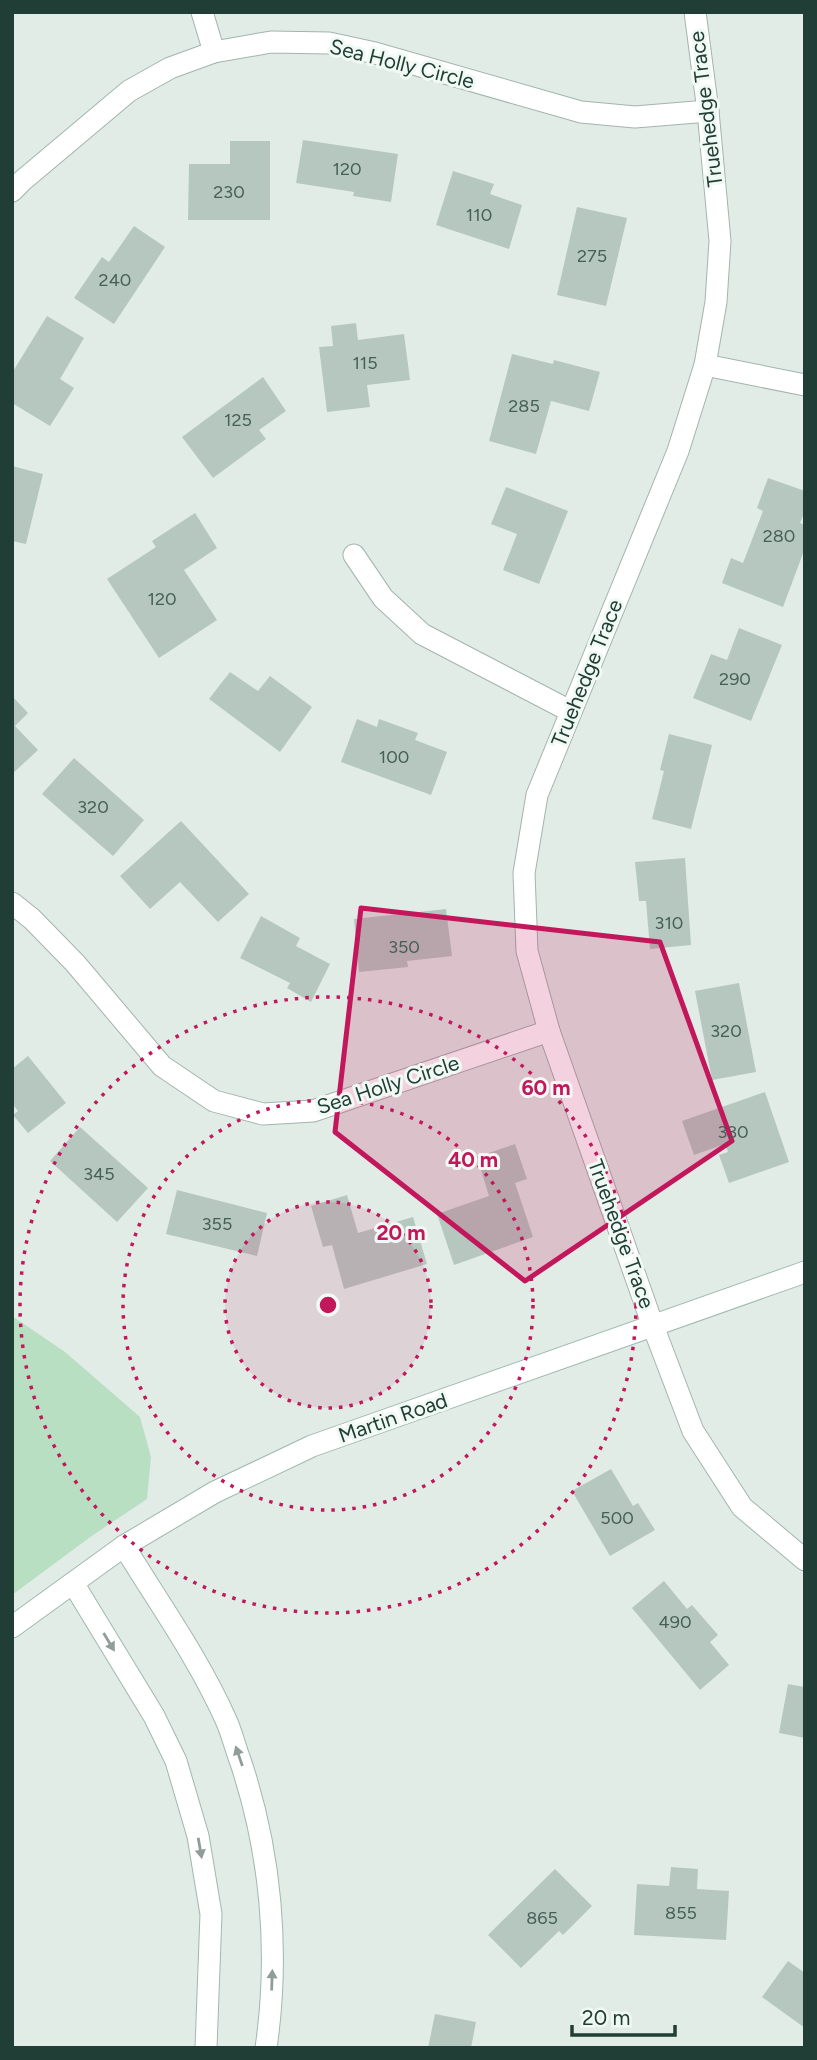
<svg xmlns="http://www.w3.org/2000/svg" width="817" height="2060" font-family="Figtree,sans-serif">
  <rect width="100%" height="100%" fill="#e1ece7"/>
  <path fill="#b8dfc2" d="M12 1316 65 1352 140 1417 151 1457 147 1499 93 1535 12 1595Z"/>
  <g fill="#b6c7c0">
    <path d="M303 140 398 154 391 202 353 196 354 192 296 183Z"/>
    <path d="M230 141H270V220H188L189 164H230Z"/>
    <path d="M453 171 494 184 490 194 522 205 509 249 436 225Z"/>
    <path d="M577 207 627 218 606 306 557 295Z"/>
    <path d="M134 226 165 247 114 324 74 298 102 257 109 262Z"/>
    <path d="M47 316 84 338 60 379 74 388 50 426 12 403V373Z"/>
    <path d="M356 323 358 340 404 334 410 380 367 385 370 407 327 412 319 347 333 346 331 326Z"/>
    <path d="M512 354 553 364 554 360 600 372 589 411 551 401 536 454 489 441Z"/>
    <path d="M263 377 286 411 259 430 266 439 213 478 182 437Z"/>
    <path d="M12 466 43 474 26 544 12 541Z"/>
    <path d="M768 478 805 491V511L800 523 805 525V548L783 607 722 583 731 558 743 563 763 511 757 508Z"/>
    <path d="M506 487 568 511 539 584 503 570 517 534 491 524Z"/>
    <path d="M195 513 217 548 184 570 217 620 159 658 107 579 156 547 152 541Z"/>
    <path d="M739 628 782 645 751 721 693 698 711 654 727 660Z"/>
    <path d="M230 672 258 691 270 676 312 707 280 752 209 699Z"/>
    <path d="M12 696 28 713 15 726 38 750 12 774Z"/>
    <path d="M357 719 377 727 379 719 418 733 415 740 447 752 431 795 341 762Z"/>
    <path d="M669 734 712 745 691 829 652 819 664 771 660 770Z"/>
    <path d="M74 758 144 820 113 856 42 794Z"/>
    <path d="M181 821 249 894 218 922 180 882 150 909 120 876Z"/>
    <path d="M685 858 691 945 650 949 646 901H639L635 862Z"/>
    <path d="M446 909 452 956 407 961 408 967 359 972 354 919Z"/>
    <path d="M261 916 300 938 296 946 330 964 311 1002 287 988 290 983 240 958Z"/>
    <path d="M739 983 756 1072 712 1080 695 991Z"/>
    <path d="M28 1056 66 1103 28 1133 13 1115 18 1111 12 1103V1069Z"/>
    <path d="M765 1092 789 1162 729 1183 719 1155 728 1152 725 1144 694 1155 682 1121Z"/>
    <path d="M80 1127 148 1188 117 1222 50 1161Z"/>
    <path d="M515 1144 527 1179 515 1183 533 1237 454 1265 437 1214 489 1196 477 1157Z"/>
    <path d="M177 1190 267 1213 257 1256 166 1234Z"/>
    <path d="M347 1195 358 1233 413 1217 427 1264 344 1289 332 1245 323 1247 311 1206Z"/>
    <path d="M611 1469 633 1506 638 1503 655 1530 610 1556 572 1491Z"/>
    <path d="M664 1581 687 1609 692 1605 718 1635 710 1642 729 1665 700 1690 632 1608Z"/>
    <path d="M788 1684 805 1687V1738L779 1733Z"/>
    <path d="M671 1867 698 1869 697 1889 729 1891 726 1940 634 1935 637 1884 669 1886Z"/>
    <path d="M555 1869 592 1906 563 1935 559 1931 521 1968 488 1935Z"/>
    <path d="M788 1961 805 1973V2028L762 1997Z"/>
    <path d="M435 2014 476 2022 471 2048H428Z"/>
  </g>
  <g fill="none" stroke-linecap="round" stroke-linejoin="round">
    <g stroke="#a3b4ae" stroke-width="23">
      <g id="street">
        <path d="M202 12 214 52"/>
        <path d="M695 12 708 111 720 241 716 302 705 365 678 451 537 795 524 873 527 951 549 1031 653 1326 693 1431 742 1507 805 1560"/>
        <path d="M12 191 22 181 129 91 170 68 214 52 271 42 329 43 375 53 581 112 635 117 708 111"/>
        <path d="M705 365 805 385"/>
        <path d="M354 555 383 598 422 634 570 711"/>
        <path d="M12 903 32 919 75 963 162 1066 214 1101 263 1114 313 1111 549 1031"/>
      </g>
    </g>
    <g stroke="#9eb9af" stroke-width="23">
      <g id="secondary">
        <path d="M124 1546C158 1602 199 1659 226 1720 232 1733 235 1747 240 1760 271 1852 280 1951 266 2048"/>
        <path d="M73 1583 154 1716 176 1761 198 1836 211 1914 206 2048"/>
        <path d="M12 1627 124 1546 215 1492 312 1446 805 1272"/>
      </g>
    </g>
    <use href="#street" stroke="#fff" stroke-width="21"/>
    <use href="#secondary" stroke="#fff" stroke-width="21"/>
  </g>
  <defs><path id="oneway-solid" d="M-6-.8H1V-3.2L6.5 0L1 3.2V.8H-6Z" transform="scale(1.75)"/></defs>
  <g fill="#909e9a">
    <use href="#oneway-solid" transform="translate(109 1642) rotate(59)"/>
    <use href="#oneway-solid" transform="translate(239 1756) rotate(-109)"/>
    <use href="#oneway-solid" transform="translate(200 1848) rotate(80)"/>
    <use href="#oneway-solid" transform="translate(272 1980) rotate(-88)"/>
  </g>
  <path fill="#c2185b" fill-opacity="0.2" stroke="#c2185b" stroke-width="5" stroke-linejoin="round" d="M361 908 660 942 732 1141 525 1281 335 1132Z"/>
  <circle cx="328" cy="1305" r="103" fill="#c2185b" fill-opacity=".12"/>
  <g fill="none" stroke="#c2185b" stroke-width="3.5" stroke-dasharray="3.5 7">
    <circle cx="328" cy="1305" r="103"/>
    <circle cx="328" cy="1305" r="205"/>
    <circle cx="328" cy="1305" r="308"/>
  </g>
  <g text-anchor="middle" stroke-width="6" stroke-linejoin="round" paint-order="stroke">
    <g font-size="18" fill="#466058">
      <text x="347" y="175">120</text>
      <text x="229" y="198">230</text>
      <text x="479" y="221">110</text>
      <text x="592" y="262">275</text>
      <text x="115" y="286">240</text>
      <text x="365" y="369">115</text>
      <text x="524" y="412">285</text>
      <text x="238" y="426">125</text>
      <text x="779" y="542">280</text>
      <text x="162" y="605">120</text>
      <text x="735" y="685">290</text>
      <text x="394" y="763">100</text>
      <text x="93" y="813">320</text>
      <text x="669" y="929">310</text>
      <text x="404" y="953">350</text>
      <text x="726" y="1037">320</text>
      <text x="733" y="1138">330</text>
      <text x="99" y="1180">345</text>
      <text x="217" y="1230">355</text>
      <text x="617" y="1524">500</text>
      <text x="675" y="1628">490</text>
      <text x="681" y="1919">855</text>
      <text x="542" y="1924">865</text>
    </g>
    <g font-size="21" fill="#203e35" stroke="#f1f9f5">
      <text transform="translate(402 64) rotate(14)" y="7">Sea Holly Circle</text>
      <text transform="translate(706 109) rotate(-97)" y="7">Truehedge Trace</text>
      <text transform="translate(587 673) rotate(-68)" y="7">Truehedge Trace</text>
      <text transform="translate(388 1085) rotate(-18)" y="7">Sea Holly Circle</text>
      <text transform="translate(621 1234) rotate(70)" y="7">Truehedge Trace</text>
      <text transform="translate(393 1418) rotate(-19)" y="7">Martin Road</text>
    </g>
  </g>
  <circle cx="328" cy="1305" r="10" fill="#c2185b" stroke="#f1f9f5" stroke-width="3.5"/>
  <g font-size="21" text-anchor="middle" font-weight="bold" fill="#c2185b" stroke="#f1f9f5" stroke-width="6" stroke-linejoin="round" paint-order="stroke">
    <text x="546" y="1095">60 m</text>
    <text x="473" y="1167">40 m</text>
    <text x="401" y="1240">20 m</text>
  </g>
  <rect width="817" height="2060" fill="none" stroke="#203e35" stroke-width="28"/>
  <path d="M572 2025v10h103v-10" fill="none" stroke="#203e35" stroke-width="3.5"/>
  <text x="582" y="2025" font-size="21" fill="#203e35" stroke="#f1f9f5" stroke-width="5" paint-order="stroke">20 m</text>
</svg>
